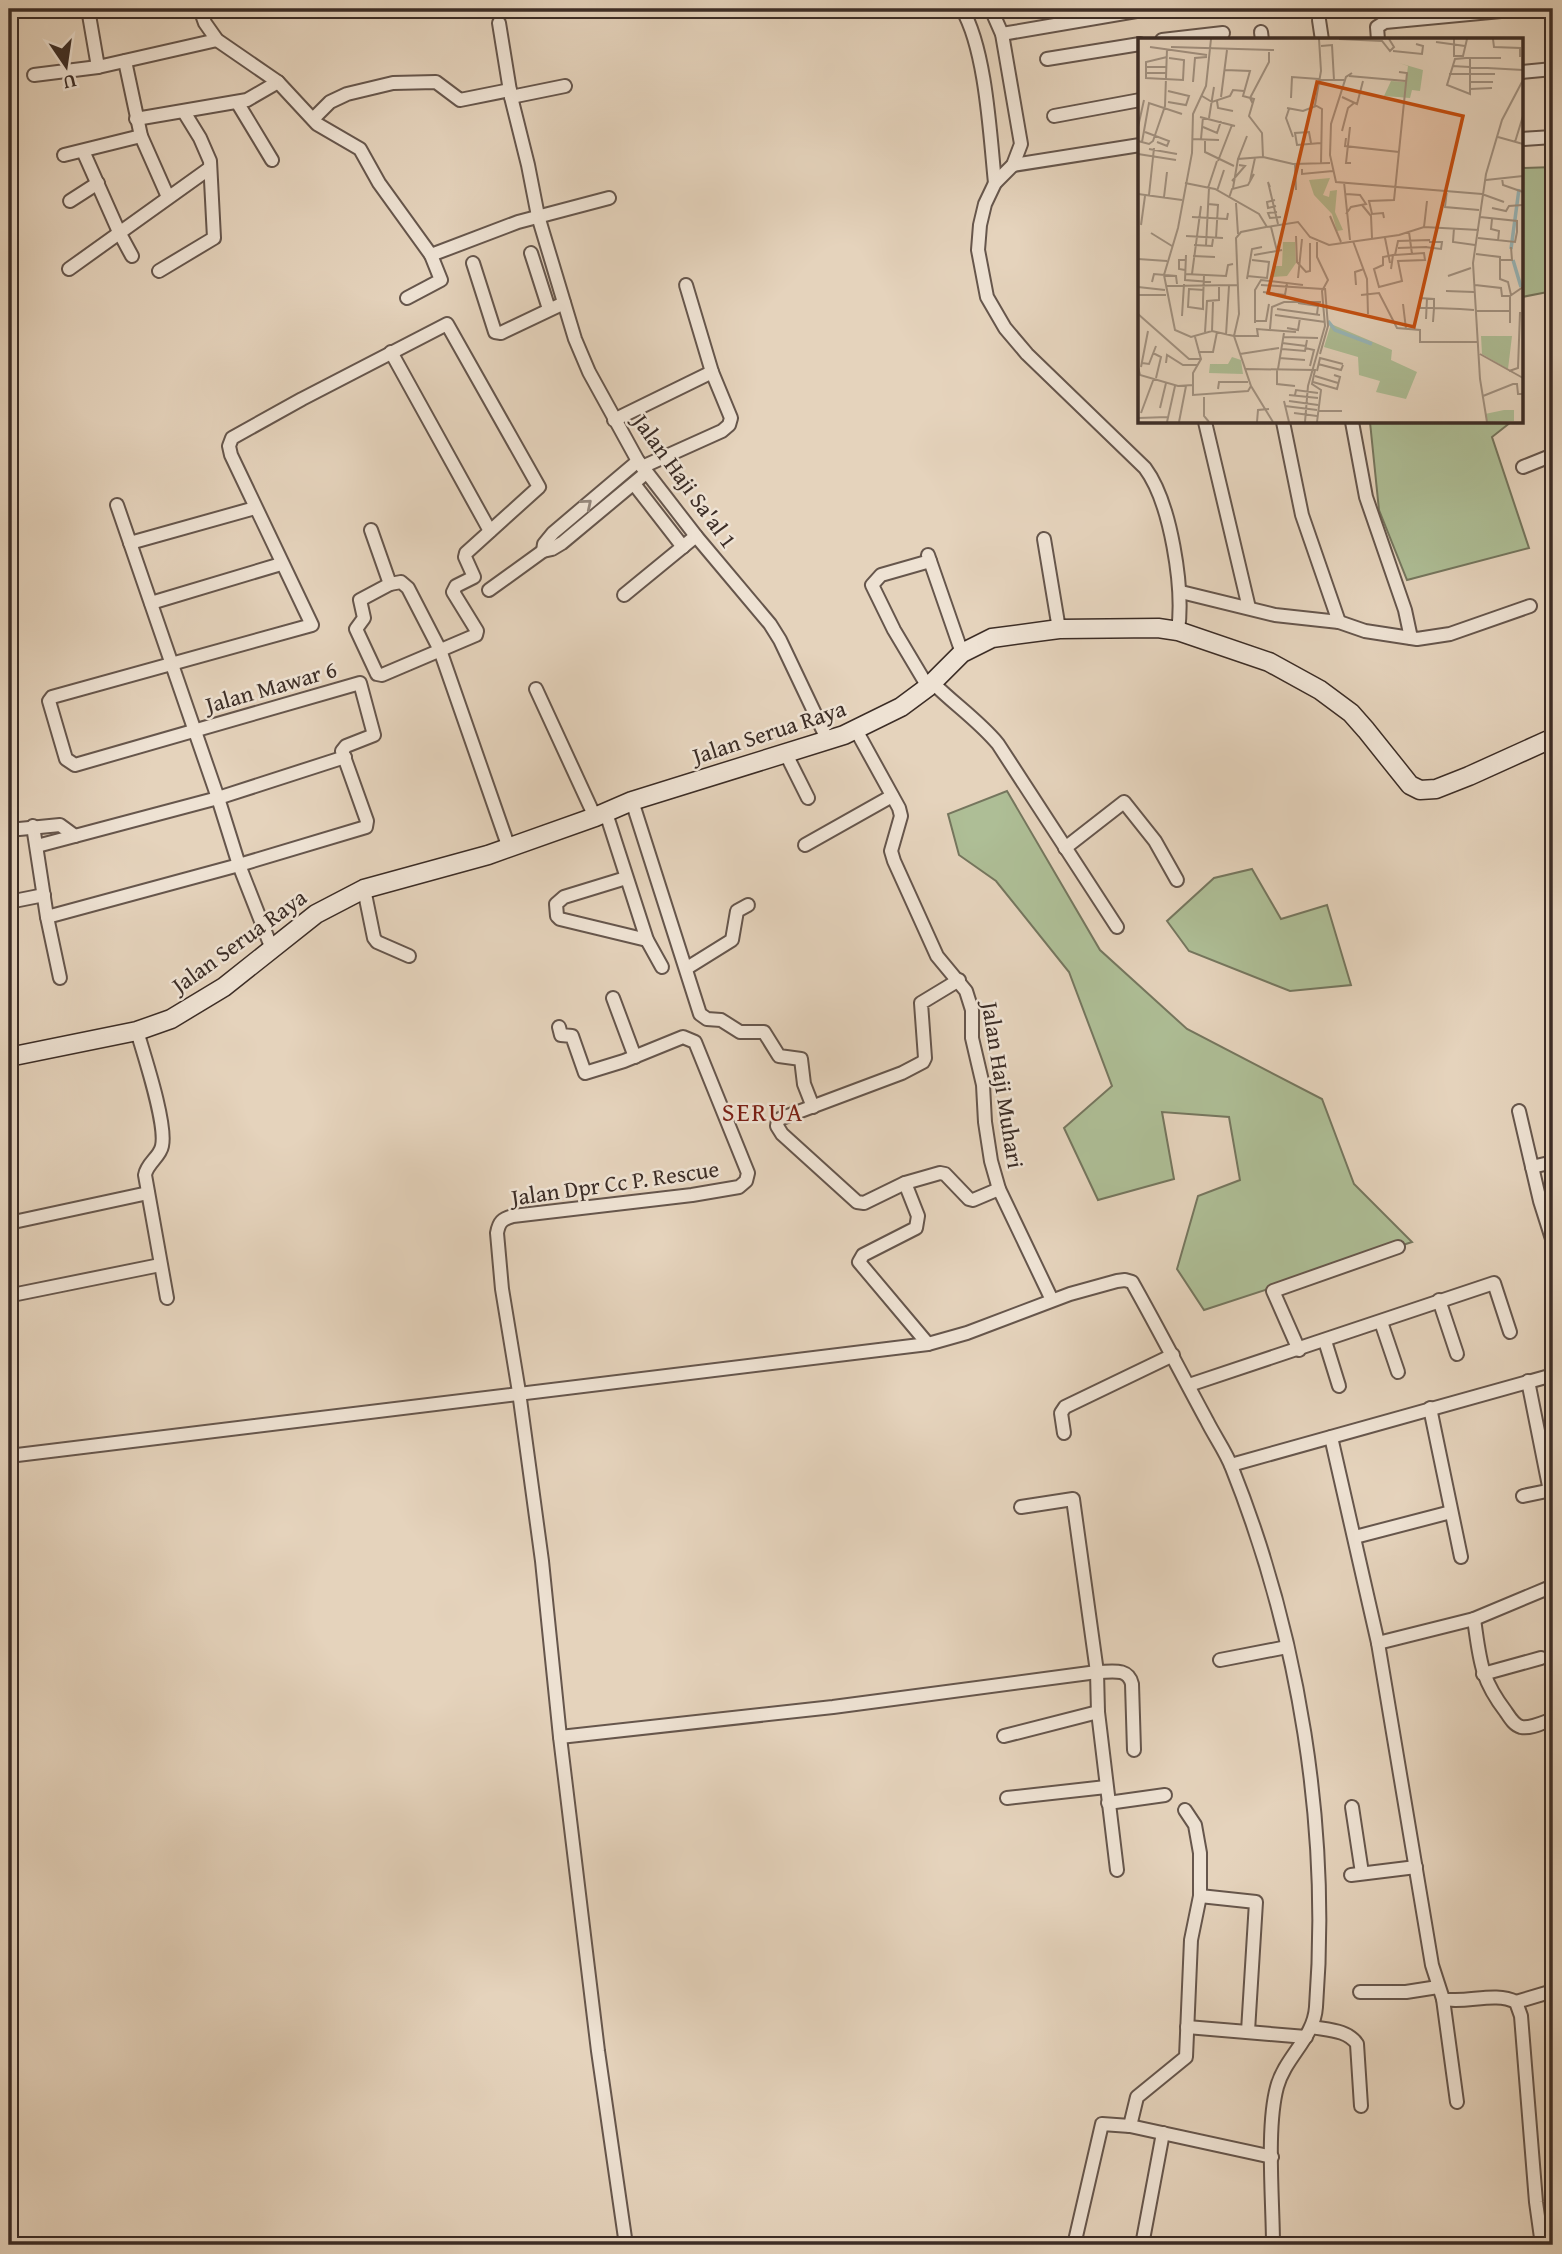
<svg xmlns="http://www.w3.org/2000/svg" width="1562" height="2254" font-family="'Gentium Book Plus',serif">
  <rect width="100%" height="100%" fill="#e5d3bc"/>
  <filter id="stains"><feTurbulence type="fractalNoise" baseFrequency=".00286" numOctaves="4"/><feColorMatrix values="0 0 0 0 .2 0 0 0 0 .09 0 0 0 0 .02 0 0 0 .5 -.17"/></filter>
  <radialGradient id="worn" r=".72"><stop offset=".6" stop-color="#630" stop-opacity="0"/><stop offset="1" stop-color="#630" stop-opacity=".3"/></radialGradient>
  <g fill="#aebe96" stroke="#75765e" stroke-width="2">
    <path d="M1553 167V291L1522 297V168Z"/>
    <path d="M1370 422H1511L1492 437 1529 548 1407 580 1379 510Z"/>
    <path d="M1007 791 1100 950 1187 1029 1322 1099 1354 1184 1412 1242 1204 1310 1177 1269 1198 1196 1240 1180 1229 1117 1162 1112 1174 1179 1098 1200 1064 1128 1112 1086 1069 972 996 881 959 855 948 814Z"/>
    <path d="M1252 869 1281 919 1327 905 1351 985 1290 991 1189 951 1167 921 1214 878Z"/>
  </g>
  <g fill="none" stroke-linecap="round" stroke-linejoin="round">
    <g stroke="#66564c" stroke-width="16">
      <g id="minor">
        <path d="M88 9 98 67 217 40"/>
        <path d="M200 9 205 23 217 40 278 82 317 124 360 149 379 183 431 255 518 222 609 198"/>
        <path d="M962 9C986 50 990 135 995 183"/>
        <path d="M991 9 1002 34 1021 144 1013 165 995 183 985 204 980 225 978 250 987 297 1005 328 1027 354 1145 468C1171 503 1184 588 1178 631"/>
        <path d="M1319 20 1322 40"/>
        <path d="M499 23 511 97 528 165 538 216 575 339 589 372 638 461 696 536 770 624 780 640 828 741"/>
        <path d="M1261 32 1262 40"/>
        <path d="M1002 34 1148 9"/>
        <path d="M1162 40 1223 33"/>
        <path d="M1378 40 1377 27 1385 22 1522 9"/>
        <path d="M1047 59 1140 44"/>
        <path d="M125 61 141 136 168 197"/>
        <path d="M1522 72 1553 69"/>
        <path d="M34 75 98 67"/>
        <path d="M511 97 565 86"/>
        <path d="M237 102 272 160"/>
        <path d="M1054 116 1140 100"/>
        <path d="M136 119 247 100 278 82"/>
        <path d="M313 119 330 102 347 94 393 83 436 82 460 100 510 90"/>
        <path d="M1522 139 1553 137"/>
        <path d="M83 151 119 232 132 256"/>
        <path d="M64 155 141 136"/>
        <path d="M1013 165 1140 145"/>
        <path d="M70 201 98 183"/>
        <path d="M531 253 549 309"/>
        <path d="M473 263 495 332 501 333 564 303"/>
        <path d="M69 269 210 168"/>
        <path d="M159 271 214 238 210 161 200 138 184 112"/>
        <path d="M9 294V308"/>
        <path d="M407 298 441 280 431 255"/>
        <path d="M391 352 490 531"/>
        <path d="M614 420 712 372"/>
        <path d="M1205 422 1249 608"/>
        <path d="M1283 422 1302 515 1339 622"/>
        <path d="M1352 422 1366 497 1405 610 1411 638"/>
        <path d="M642 467 722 431 729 425 731 418 712 372 686 285"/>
        <path d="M1523 467 1553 455"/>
        <path d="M634 484 683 547"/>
        <path d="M117 505 218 798 239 865 272 949"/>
        <path d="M1044 539 1059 629"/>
        <path d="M130 543 255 508"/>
        <path d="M543 551 544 544 553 533 638 461"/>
        <path d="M928 555 962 653"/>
        <path d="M390 584 401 582 408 588 440 650 509 848"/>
        <path d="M489 590 543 551 552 549 562 543 646 473"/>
        <path d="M1181 592 1275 615 1339 622 1365 631 1417 639 1450 634 1530 606"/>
        <path d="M624 595 696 536"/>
        <path d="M151 603 281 564"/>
        <path d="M933 683C954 704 979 721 998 744L1117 927"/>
        <path d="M928 687 894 630 872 585 881 575 930 561"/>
        <path d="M536 689 595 817"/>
        <path d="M856 730 899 808 901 816 891 851 894 861 937 956 966 991 972 1010V1038L983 1085 985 1122 991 1161 999 1189 1052 1300"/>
        <path d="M786 754 808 798"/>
        <path d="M632 801 700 1014 707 1019 721 1020 740 1032H764L779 1056 801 1059 804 1084 813 1107"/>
        <path d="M606 813 647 940 662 967"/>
        <path d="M33 826 47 917 60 978"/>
        <path d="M9 830 60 825 75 836"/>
        <path d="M805 845 892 796"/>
        <path d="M37 846 218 798 345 757"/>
        <path d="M1065 848 1124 802 1155 841 1177 880"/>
        <path d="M626 878 564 897 556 904 557 916 560 919 647 940"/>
        <path d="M364 889 374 938 377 942 409 956"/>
        <path d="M9 902 44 895"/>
        <path d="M47 917 239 865 366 827 367 821 342 751 346 746 374 735 360 683 75 765 66 759 49 701 52 697 312 625 231 455 229 446 232 438 302 399 447 324 539 487 466 553 465 557 474 577 456 586 453 592 477 631 476 635 382 675 377 674 356 629 364 618 360 600 390 584 371 530"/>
        <path d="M687 968 732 940 737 911 748 905"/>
        <path d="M959 980 921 1003 925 1058 923 1062 902 1073 782 1118 778 1120 777 1126 782 1134 857 1202 864 1203 905 1183 940 1173 945 1174 969 1199 973 1200 999 1189"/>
        <path d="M613 998 635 1057"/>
        <path d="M559 1027 561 1035 572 1036 585 1073 624 1061 683 1037 695 1042 748 1173 746 1181 739 1187 692 1195 513 1216C502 1219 499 1222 497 1233L502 1289 519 1392 542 1561 560 1737 598 2051 626 2245"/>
        <path d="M137 1031C144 1055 167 1124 162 1146 160 1157 147 1163 145 1175L167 1298"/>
        <path d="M1519 1111 1540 1201 1553 1242"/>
        <path d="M1532 1167 1553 1162"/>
        <path d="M905 1183 918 1216 916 1228 863 1255 859 1262 928 1344"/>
        <path d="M9 1223 148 1193"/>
        <path d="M9 1292 17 1294 160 1265"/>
        <path d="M1439 1300 1457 1354"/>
        <path d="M1381 1322 1398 1372"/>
        <path d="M1325 1341 1339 1386"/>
        <path d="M1299 1350 1273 1291 1398 1247"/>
        <path d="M1189 1385 1494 1283 1510 1332"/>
        <path d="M1430 1408 1461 1557"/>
        <path d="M1064 1433 1061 1413 1065 1407 1173 1355"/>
        <path d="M1331 1437 1378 1643 1432 1965 1443 1999C1466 2004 1495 1991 1516 2002L1521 2016 1536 2202 1542 2245"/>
        <path d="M9 1456 928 1344 967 1333 1070 1294 1117 1281 1125 1280 1132 1282C1158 1328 1182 1375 1207 1421 1215 1437 1226 1452 1232 1468 1299 1636 1330 1827 1316 2007 1314 2038 1285 2057 1277 2087 1266 2128 1273 2201 1273 2245"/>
        <path d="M1231 1465 1553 1375"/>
        <path d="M1523 1496 1547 1491 1549 1486 1528 1381"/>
        <path d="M1021 1507 1073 1499 1097 1672 1098 1712 1117 1870"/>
        <path d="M1355 1537 1451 1512"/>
        <path d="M1474 1619C1480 1660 1480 1678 1506 1712 1510 1718 1514 1725 1521 1727 1531 1729 1544 1722 1553 1719"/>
        <path d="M1378 1643 1474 1619 1553 1586"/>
        <path d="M1220 1660 1287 1647"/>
        <path d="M1483 1674 1541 1658"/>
        <path d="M1004 1736 1098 1712"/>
        <path d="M560 1737 833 1707 1097 1672C1111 1672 1128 1667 1132 1684L1134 1750"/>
        <path d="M1007 1798 1106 1787"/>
        <path d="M1108 1803 1165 1795"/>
        <path d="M1352 1807 1362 1873"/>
        <path d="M1351 1875 1416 1867"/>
        <path d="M1200 1896 1256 1902 1248 2031"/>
        <path d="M1360 1992H1406L1438 1987"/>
        <path d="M1443 1999 1457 2102"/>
        <path d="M1516 2002 1553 1991"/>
        <path d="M1187 2027 1306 2037"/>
        <path d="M1312 2027C1328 2030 1348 2030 1357 2044L1361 2106"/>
        <path d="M1130 2126 1137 2097 1186 2057 1191 1940 1200 1896V1853L1195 1825 1185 1810"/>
        <path d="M1074 2245 1102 2124 1130 2126 1272 2157"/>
        <path d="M1142 2245 1163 2133"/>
      </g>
    </g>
    <g stroke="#3c2d26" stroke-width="21">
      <path id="secondary" d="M9 1057 137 1031 171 1019 224 987 316 914 364 889 488 855 595 817 632 801 844 735 901 707 928 687 962 653 992 638 1059 629 1158 628 1178 631 1269 662 1320 690 1351 713 1366 730 1410 785 1420 790 1436 789 1469 776 1553 738"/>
    </g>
    <use href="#minor" stroke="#eee2d3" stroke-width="12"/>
    <use href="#secondary" stroke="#eee2d3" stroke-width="18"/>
  </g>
  <defs><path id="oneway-chevron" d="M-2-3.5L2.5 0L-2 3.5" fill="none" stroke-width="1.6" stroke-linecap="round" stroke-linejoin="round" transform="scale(1.75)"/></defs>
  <use stroke="#95887c" href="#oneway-chevron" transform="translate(587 504) rotate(-40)"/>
  <g text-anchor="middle" stroke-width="5" stroke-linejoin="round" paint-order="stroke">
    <g font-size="23" fill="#3c2d26" stroke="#eee2d3">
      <text transform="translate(685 481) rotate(54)" y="8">Jalan Haji Sa'al 1</text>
      <text transform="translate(271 687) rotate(-16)" y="8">Jalan Mawar 6</text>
      <text transform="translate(769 732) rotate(-18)" y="8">Jalan Serua Raya</text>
      <text transform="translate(239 941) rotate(-36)" y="8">Jalan Serua Raya</text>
      <text transform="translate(1003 1085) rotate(81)" y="8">Jalan Haji Muhari</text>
      <text transform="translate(615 1183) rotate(-8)" y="8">Jalan Dpr Cc P. Rescue</text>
    </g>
    <g font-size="26" letter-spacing="2" fill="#7a1f14" stroke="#eee2d3">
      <text x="763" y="1121">SERUA</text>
    </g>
  </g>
  <g transform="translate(1138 38)">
    <rect width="385" height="385" fill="#e5d3bc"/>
    <path d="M261 25 285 32 282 53 274 52 272 60 246 58 253 43 268 44 270 28ZM192 140 185 157 191 159 192 153 199 152 197 174 205 192 199 193 194 176 176 157 171 142ZM145 204H157L158 225 149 238 134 239 136 228H144ZM193 286 254 312 253 322 279 334 268 361 238 354 242 343 221 337 220 319 186 309ZM343 298H374L370 331 344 316ZM94 319 103 322 105 336 71 335 72 326H90ZM366 372H376V383L349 384 347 376Z" fill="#aebe96"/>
    <path fill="none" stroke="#98b6b8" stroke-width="3.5" d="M373 211 381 151M375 222 383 249M190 283 197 292 234 306"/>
    <path fill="none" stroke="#a19180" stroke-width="2" d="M73 1 68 48 55 76 54 115 40 190 26 237 37 292 53 299 74 293 96 298 101 276 98 200 103 194 128 189M181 1 183 33 177 67 184 71 183 125M201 1 244 3 252 13 256 9 251 1M316 1V18H325L329 1M355 1 356 9 382 10V19M298 4 327 8M183 8 194 7 196 42M12 9 69 17M33 9 136 12M255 13 284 16 285 8 278 6M29 19 8 24V40L45 42 46 22 31 20M332 20V56L309 47 317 21 328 20H363M314 28 385 32M8 29H29M87 32 112 33 105 58 116 61 111 78 124 95 125 119 155 126 192 125M7 35H29M214 35 208 39 193 86 192 117 198 144 344 156 366 164M311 36H357M211 38 268 43M181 42H206M55 44 57 20 69 19M333 44H355M332 51 354 50M64 58 74 64 92 58 95 52 106 53M83 59 89 12M204 59 219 66 225 43M153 60 154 39 181 41M79 63 80 70 95 73M30 64 48 67 51 58 30 53M115 66 112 60 131 24V14M149 70 165 73 178 68M151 71 148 80 155 99M62 79 97 88M71 80 76 49M0 89 6 62M65 89 79 95 83 83M212 89 208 125H213M204 93 210 70 216 65M7 94 31 103 29 108 19 104M360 99 385 106M208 100 207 108 261 114M54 101 81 102M63 101 65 79M0 103 11 106 15 103 27 68 29 11M67 103V114L96 128M4 104 11 65 44 76M377 104 385 78M173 105 171 94 157 95 159 107 183 105M11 111 39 116M0 116 38 122M100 121 109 98M80 123 94 87M157 126 158 152M164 131V136L195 133M364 140 365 147 385 154M348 142 385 138M94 143 107 128 101 127M112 143 117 120M206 144 212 202M47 145 77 151 121 176 129 189 160 184 172 199 191 207 261 197 286 189 341 192M132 149 130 144 140 186M70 150 79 123M95 150 100 121 125 119M309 152 307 169 341 172M79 153 86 132M0 156 44 162M11 157 16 110M26 159 29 134M91 160 94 151 110 147 116 136M137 162 129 164 130 170 138 168M98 165 100 196M70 166 80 167 78 200M224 167 233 178 234 200M354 170 368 173 371 168 385 167M139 174 130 175 132 180 143 179M208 176 213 169 228 166 222 157 208 156M192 178 203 204M54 179 89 181 90 175M246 180 245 175 234 176 231 163 256 162 269 35 261 34M354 181 353 191 361 193 360 203M3 187 7 158M133 189 139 213M286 189 289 163M316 190 315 204 337 207M271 194 274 216M13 195 34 208M48 198 85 200M158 198 159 224 168 234 172 233V205M247 200 252 225M340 200 377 204 379 194V183L342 179M215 203 229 241 230 276M56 207 74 208 75 201M68 207 71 150M287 209 303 211 304 204H291M260 210 289 209M338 216 362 219V241L370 244 373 257M48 217 47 242 73 244M116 217 144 212M55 218 77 219M0 221 29 223M363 222H374L373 209M253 231 255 217 245 219V227L236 231 241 249 264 243 260 223 287 222 286 215 257 217 260 203 292 202M47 232 41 231V222H47M47 236 88 238 90 227 95 226M54 236 63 168M109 238 129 240 131 224 114 222M310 238 333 230M160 240 164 201M109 241 114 211 124 209M14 244 16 236 38 238 39 246M123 247 185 251M218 247 217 234 226 231M337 247 363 250 364 258H372M29 248 100 247M0 249 27 252M66 252 51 251 50 269 65 271V263L66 237M308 253 336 254M125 254 147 257 149 245M0 257H28M223 257 241 255 259 290 282 292V304H340M160 265 180 268 179 276M265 266 268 291M139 271 182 277M338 273H371M0 276 51 321H63M137 277 187 284M44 278 46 246M288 281 289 260M117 283H128L131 266M295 284 296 270V261L282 260V270H296L322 271 336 272M117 285V252L123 242 165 247M372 285V258L385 249M149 290 160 292 162 280M132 291 134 269 146 264H183M74 293 75 264M67 294 69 263 81 262V249M88 297 91 248M57 299 63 321 55 335V357L110 353 113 348M145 299 180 300M144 305 168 308M167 310 176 312 172 328M144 311 167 313 169 302M60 314H75L79 294M15 315 23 319 18 340M102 316 141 310M182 316 190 288 187 250M342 316 385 340M141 320 167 322M4 325 11 326 18 308M28 325 29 317 45 327H59M180 326 203 332 205 327M0 329 2 337 40 348 55 347M3 329 10 293M108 331 177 332 174 346 183 352 179 384M139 331V346L157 348M140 331 146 295M179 333 182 320 205 326M371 333 380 330 382 274M177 338 200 345M175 344 199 351 202 339 196 337M80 351 81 344H110M151 357 180 360M157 357 158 352 180 355M345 358 375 346H379L380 356H385M66 359V378L71 384M146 363 151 384M151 363 180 367M147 368 179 372M22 370 28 345M181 373H204M3 375 16 340M156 375 179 378M0 380 30 379M29 384 37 348M41 384 48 348M119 384 120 372 131 371M135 384 113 348 96 298H120L119 291 158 294M167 384 170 348 187 288 184 253 190 242 179 219V204M349 384 342 341 335 225 348 136 364 82 385 42"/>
    <path fill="#c65011" fill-opacity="0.15" stroke="#c65011" stroke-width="3.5" d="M179 44 325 78 276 289 130 255Z"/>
    <rect width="385" height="385" fill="none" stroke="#3c2d26" stroke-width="3.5"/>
  </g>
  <rect width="1562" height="2254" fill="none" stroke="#e5d3bc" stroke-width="35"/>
  <rect x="10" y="10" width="1541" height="2233" fill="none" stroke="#3c2d26" stroke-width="3.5"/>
  <rect x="18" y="18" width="1527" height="2219" fill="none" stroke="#3c2d26" stroke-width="2"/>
  <g transform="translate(66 66) rotate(167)" stroke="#eee2d3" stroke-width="5" paint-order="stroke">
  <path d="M0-5L12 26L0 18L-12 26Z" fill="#3c2d26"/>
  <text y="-10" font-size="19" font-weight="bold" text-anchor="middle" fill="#3c2d26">U</text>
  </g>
  <rect width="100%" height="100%" filter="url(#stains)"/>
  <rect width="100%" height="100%" fill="url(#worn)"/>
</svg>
